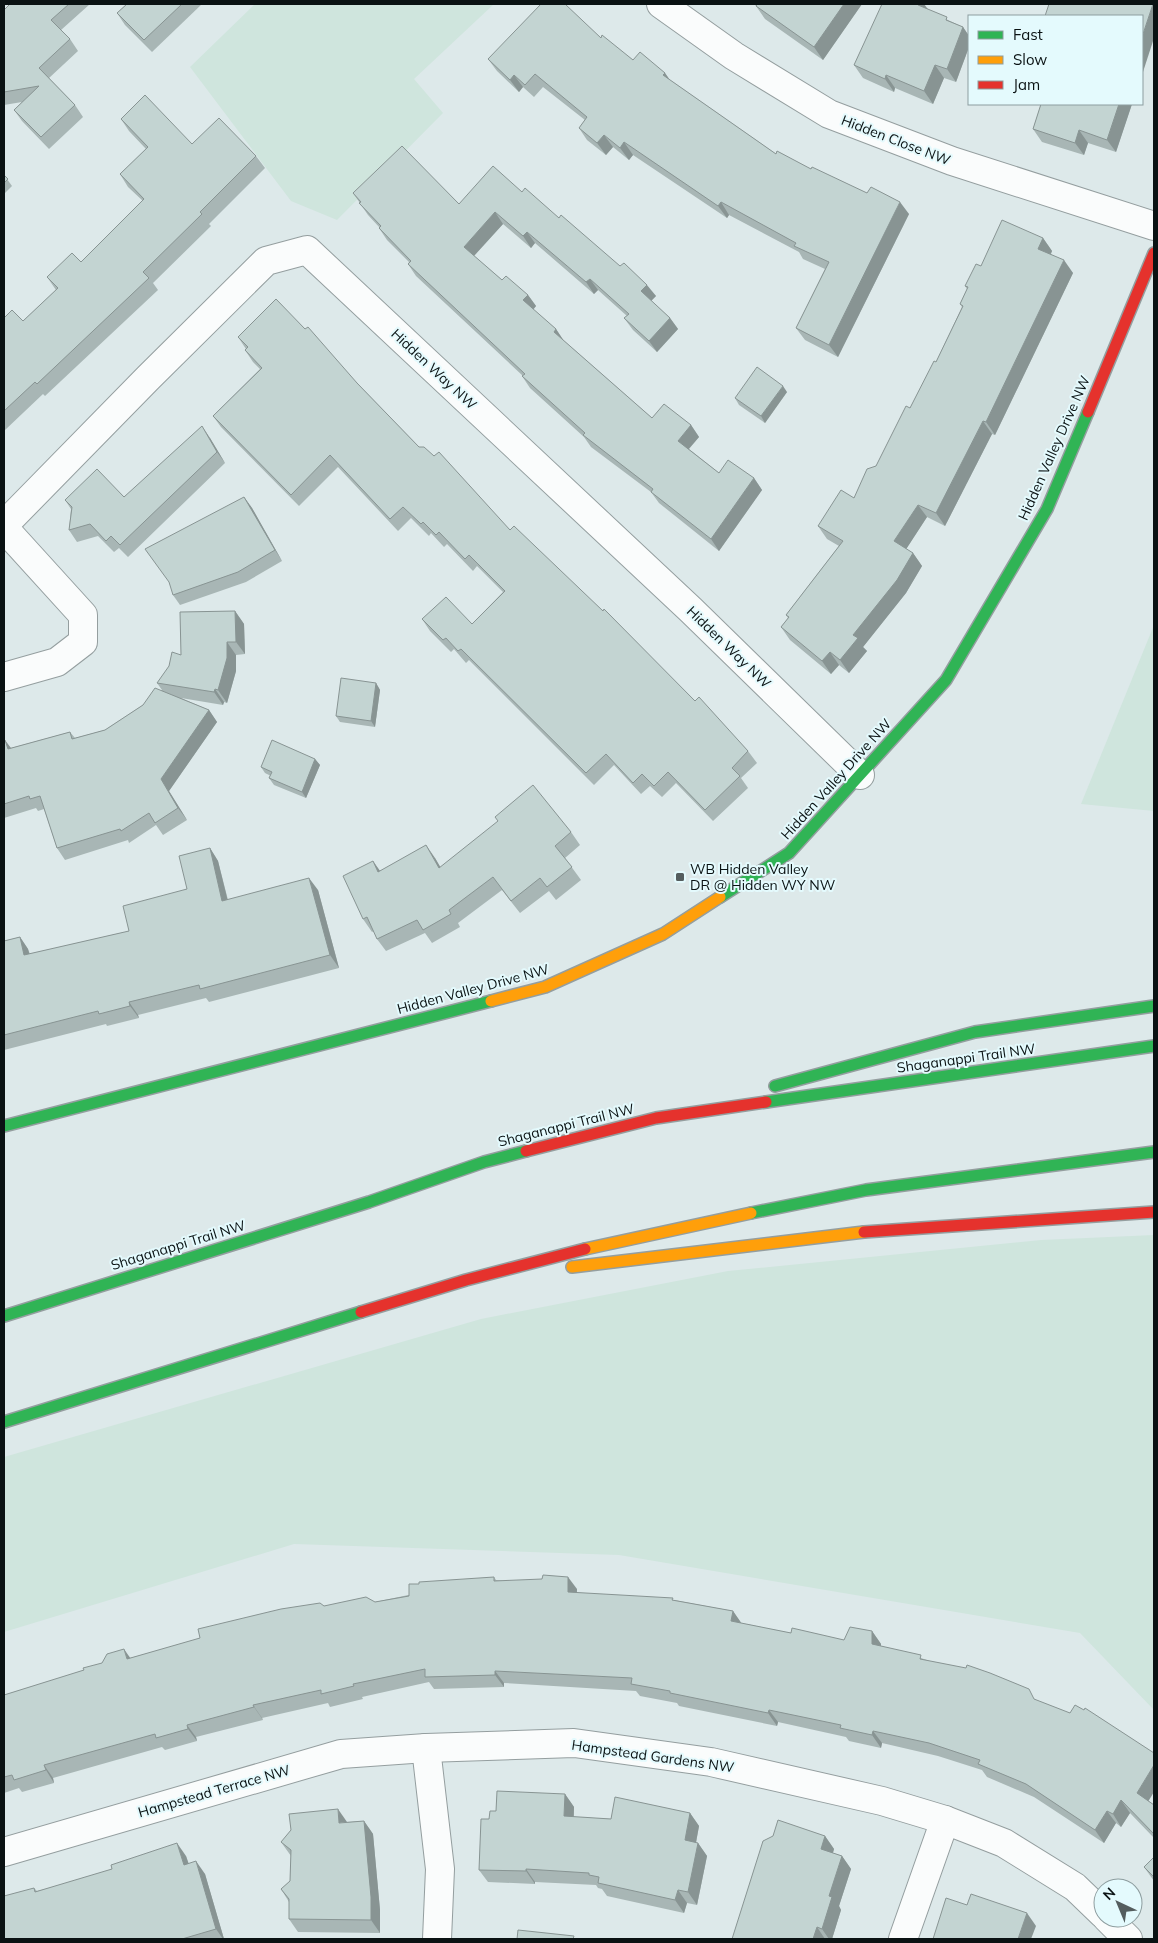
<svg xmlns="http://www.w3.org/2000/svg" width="1158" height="1943" font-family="Mulish,sans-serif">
  <rect width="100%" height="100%" fill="#dde9ea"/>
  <g fill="#cfe5dd">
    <path d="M255 4H494L414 79 443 113 337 220 291 201 190 67Z"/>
    <path d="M1154 625V811L1081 804Z"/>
    <path d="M1154 1235V1710L1080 1633 619 1555 294 1544 4 1632V1457L481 1319 728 1271 1041 1240Z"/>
  </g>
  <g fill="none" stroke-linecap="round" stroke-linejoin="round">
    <g stroke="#949e9f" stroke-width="30">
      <g id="street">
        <path d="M661 4 734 56 829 114 952 161 1154 226"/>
        <path d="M4 525 148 378 266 261 307 250 691 610 860 775"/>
        <path d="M4 528 83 615V642L57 662 4 677"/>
        <path d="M426 1748 440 1869 437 1939"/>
        <path d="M4 1852 341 1754 426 1748 574 1743 711 1762 882 1801 945 1820 1004 1843 1075 1887 1103 1914"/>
        <path d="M1107 1918 1128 1939"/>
        <path d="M903 1939 945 1820"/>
      </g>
    </g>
    <g stroke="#949e9f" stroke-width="14">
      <g id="fast">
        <path d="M720 897 789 853 946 680 1047 509 1088 412"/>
        <path d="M775 1086 975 1032 1154 1006"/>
        <path d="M766 1102 1154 1046"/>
        <path d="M4 1126 491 1001"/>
        <path d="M751 1213 866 1190 1154 1152"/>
        <path d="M4 1316 369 1202 484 1162 526 1151"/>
        <path d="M4 1422 361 1312"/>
      </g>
    </g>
    <g stroke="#949e9f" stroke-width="14">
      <g id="slow">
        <path d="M491 1001 545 987 663 934 720 897"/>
        <path d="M585 1249 751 1213"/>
        <path d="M572 1267 864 1232"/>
      </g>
    </g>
    <g stroke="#949e9f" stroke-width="14">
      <g id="jam">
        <path d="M1088 412 1154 253"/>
        <path d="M526 1151 656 1118 766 1102"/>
        <path d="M864 1232 1154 1212"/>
        <path d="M361 1312 466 1280 585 1249"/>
      </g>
    </g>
    <use href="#street" stroke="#fafcfc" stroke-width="28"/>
    <use href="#fast" stroke="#30b455" stroke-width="11"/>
    <use href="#slow" stroke="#ff9f0a" stroke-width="11"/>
    <use href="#jam" stroke="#e5322d" stroke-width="11"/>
  </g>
  <g fill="#a8b6b5">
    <path d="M10 4H90L61 30 70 39 78 51 49 78 75 105 83 117 49 149 22 121 14 110 22 102 4 105V10Z"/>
    <path d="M127 4H202L152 52 125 25 117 13Z"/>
    <path d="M754 4H862L823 60 765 19 756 6Z"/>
    <path d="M928 10 950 21 963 27 969 36V47L956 82 944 78 933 104 895 88 894 92 863 78 854 65Z"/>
    <path d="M601 38 633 60 665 73 670 80 776 154 909 214 838 357 805 340 796 328 825 269 803 259 799 252 729 215 727 218 633 155 629 160 613 147 606 155 587 140 579 128 585 120 543 87 534 97 523 87 519 92 497 71 488 59Z"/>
    <path d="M1041 104H1132L1116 152 1088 143 1084 155 1042 142 1033 129Z"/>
    <path d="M121 119 192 144 256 156 265 168 209 224 211 226 153 283 158 290 45 396 43 394 4 431V318L23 321 56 290 47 277 81 262 143 201 128 187 120 174 146 149 129 131Z"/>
    <path d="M4 175 12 186 4 194Z"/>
    <path d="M522 192 559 218 656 296 651 301 670 318 678 329 657 352 633 330 624 318 627 316 598 290 594 294 535 243 531 248 503 224 474 256 502 280 528 295 536 306 533 310 556 329 563 340 652 418 691 425 699 437 689 449 719 473 754 478 762 490 719 551 659 503 651 492 591 447 584 437 530 388 522 376H523L416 276 408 264 409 262 387 240 379 228H380L368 215 353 193 459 204Z"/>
    <path d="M1043 238 1052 251 1051 254 1073 273 995 435 992 434 945 526 927 517 906 549 913 553 922 566 906 593 863 647 867 651 849 673 839 665 831 674 790 640 781 627 788 618 786 615 839 546 827 539 818 526 854 498 876 466 910 408 936 362 962 307 960 304 967 289 965 286 981 266Z"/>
    <path d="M238 337 357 383 419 447 695 701 748 751 757 763 741 778 748 788 713 821 676 783 662 797 650 786 641 794 614 765 594 785 469 660 466 663 454 649 451 652 430 631 422 619 472 624 503 592 477 566 473 571 447 544 444 547 431 533 429 536 411 518 398 531 338 467 299 506 221 427 213 416 260 369 253 362 245 350 246 349Z"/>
    <path d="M787 392 765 423 739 405 735 398Z"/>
    <path d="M210 438 225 463 128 557 119 548 114 552 98 536 77 542 69 530 71 509 65 500 124 497Z"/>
    <path d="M244 497 252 508 282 561 246 582 180 605 173 595Z"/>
    <path d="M235 611 244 624 245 654 236 655V671L227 703 224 702 223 705 181 698 209 710 217 722 169 791 187 820 163 835 156 825 129 843 128 840 65 860 57 848 44 809 38 811 36 808 4 818V740L11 748 70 732 75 738 105 730 143 705 162 690 157 683 181 655Z"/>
    <path d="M376 683 380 690 375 727 340 722 336 716Z"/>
    <path d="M315 759 320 765 306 798 274 785 269 778 271 776 265 773 261 767Z"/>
    <path d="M571 832 580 845 565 858 581 880 556 900 549 891 520 913 502 890 458 923 460 927 432 943 425 933 386 951 377 939 374 931 372 932 363 919 373 861 380 871 435 858 440 867Z"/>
    <path d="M210 848 218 861 228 900 318 890 339 968 209 1002 206 998 138 1015 139 1018 107 1026 106 1024 4 1050V941L20 937 28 949 30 954 129 931 187 889Z"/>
    <path d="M494 1577 496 1580 577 1589V1593L674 1600 733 1611 741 1623 791 1633 844 1640 872 1631 881 1644V1646L924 1659 1036 1700 1149 1801 1154 1805V1838L1130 1813 1121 1827 1116 1823 1104 1843 1034 1797 987 1777 982 1770 938 1756 882 1743 881 1748 849 1741 846 1737 778 1722 777 1726 679 1706 677 1703 640 1696 636 1691 504 1683V1687L434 1689 429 1682 362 1697 363 1699 330 1707 328 1703 262 1718 263 1720 196 1737 197 1741 165 1750 162 1747 53 1778 54 1783 22 1792 19 1788 4 1793V1695L130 1658 324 1606 375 1602Z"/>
    <path d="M565 1794 574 1807V1817L611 1819 690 1813 699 1826 696 1843H698L707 1856 697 1905 687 1903 684 1913 607 1896 602 1889 598 1888 596 1885 535 1882V1884L488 1882 479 1870 489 1819 496 1811Z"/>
    <path d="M364 1821 373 1834 380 1910V1933L298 1932 289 1919V1902L281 1889 290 1881 291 1856 281 1842 347 1822Z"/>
    <path d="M825 1836 834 1849 833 1853 842 1856 851 1869 839 1906 841 1910 832 1939H732Z"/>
    <path d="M186 1856 189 1864 205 1874 224 1939H4L34 1888 37 1891Z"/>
    <path d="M1154 1857V1881L1144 1867Z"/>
  </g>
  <g fill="#889493">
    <path d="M844 4H862L823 60 814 47Z"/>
    <path d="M918 4H924L930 12 918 5Z"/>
    <path d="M1153 4H1154V38L1142 75V37Z"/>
    <path d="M963 27 969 36V47L956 82 947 69Z"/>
    <path d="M935 65 944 78 933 104 924 91Z"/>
    <path d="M665 73 673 85 663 75Z"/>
    <path d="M514 75 523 87 519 92 510 80Z"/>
    <path d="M886 75 895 88 894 92 885 79Z"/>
    <path d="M1119 104H1132L1116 152 1107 140Z"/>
    <path d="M1079 130 1088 143 1084 155 1075 143Z"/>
    <path d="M604 135 613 147 606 155 597 143Z"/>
    <path d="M624 142 633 155 629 160 620 148Z"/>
    <path d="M721 202 729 215 727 218 718 206Z"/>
    <path d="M900 202 909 214 838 357 829 345Z"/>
    <path d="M495 212 503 224 472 258 464 247Z"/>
    <path d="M527 232 535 243 531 248 523 236Z"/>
    <path d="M1043 238 1052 251 1047 261 1038 249Z"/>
    <path d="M1064 260 1073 273 995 435 986 422Z"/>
    <path d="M590 279 598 290 594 294 586 282Z"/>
    <path d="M647 285 656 296 649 303 641 291Z"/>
    <path d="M528 295 536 306 531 312 523 300Z"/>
    <path d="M670 318 678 329 657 352 649 341Z"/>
    <path d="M556 329 564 341 554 332Z"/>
    <path d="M783 386 787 392 765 423 761 416Z"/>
    <path d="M983 421 992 434 945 526 936 513Z"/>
    <path d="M691 425 699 437 686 452 678 441Z"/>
    <path d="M202 426 210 438 225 463 217 452Z"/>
    <path d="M754 478 762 490 719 551 711 539Z"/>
    <path d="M244 497 252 508 282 561 275 550Z"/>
    <path d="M918 505 927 517 903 554 894 541Z"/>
    <path d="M913 553 922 566 906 593 863 647 867 651 849 673 840 660 853 635Z"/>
    <path d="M235 611 244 624 245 654 236 642Z"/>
    <path d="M227 642 236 655V671L227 703 218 690Z"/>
    <path d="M830 652 839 665 831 674 822 661Z"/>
    <path d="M376 683 380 690 375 727 371 721Z"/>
    <path d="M215 689 224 702 223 705 214 692Z"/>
    <path d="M209 710 217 722 169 791 187 820 178 808 161 779Z"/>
    <path d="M5 740 13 751 8 749Z"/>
    <path d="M315 759 320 765 306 798 302 792Z"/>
    <path d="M426 845 435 858 448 880 439 868Z"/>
    <path d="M210 848 218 861 231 914 222 901Z"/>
    <path d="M373 861 382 874 378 872Z"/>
    <path d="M309 878 318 890 339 968 330 955Z"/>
    <path d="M20 937 28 949 33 968 24 955Z"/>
    <path d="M129 1002 138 1015 139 1018 130 1006Z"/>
    <path d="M568 1577 577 1589 576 1605 568 1592Z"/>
    <path d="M733 1611 742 1624 731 1621Z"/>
    <path d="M872 1631 881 1644V1657L872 1644Z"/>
    <path d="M124 1649 133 1662 127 1659Z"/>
    <path d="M495 1671 504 1683V1687L495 1675Z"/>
    <path d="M253 1705 262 1718 263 1720 254 1707Z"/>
    <path d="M769 1710 778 1722 777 1726 768 1713Z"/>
    <path d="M187 1725 196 1737 197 1741 188 1729Z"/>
    <path d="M873 1731 882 1743 881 1748 872 1735Z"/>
    <path d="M44 1765 53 1778 54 1783 46 1770Z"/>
    <path d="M1154 1765V1792L1146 1805 1137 1793Z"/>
    <path d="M565 1794 574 1807 573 1829 564 1816Z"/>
    <path d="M1121 1800 1130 1813 1121 1827 1113 1814Z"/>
    <path d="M338 1809 347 1822 339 1823Z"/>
    <path d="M1107 1811 1116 1823 1104 1843 1095 1830Z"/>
    <path d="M690 1813 699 1826 694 1853 685 1840Z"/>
    <path d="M364 1821 373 1834 380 1910V1933L371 1920Z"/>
    <path d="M825 1836 834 1849 830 1862 821 1849Z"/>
    <path d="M177 1843 186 1856 193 1878 184 1865Z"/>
    <path d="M698 1843 707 1856 697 1905 688 1892Z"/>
    <path d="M842 1856 851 1869 839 1906 841 1910 832 1939H829L822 1929 829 1896Z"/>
    <path d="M196 1861 205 1874 224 1939H223L216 1929Z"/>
    <path d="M526 1869 535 1882V1884L526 1871Z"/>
    <path d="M678 1890 687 1903 684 1913 675 1900Z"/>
    <path d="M1027 1913 1036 1926 1031 1939H1018Z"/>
    <path d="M817 1927 825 1939H813Z"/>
  </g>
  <g fill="#c3d4d2" stroke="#889493">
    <path d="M10 4H69L51 20 70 39 39 68 75 105 41 137 14 110 39 86 4 92V10Z"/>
    <path d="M127 4H182L144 40 117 13Z"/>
    <path d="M541 4H565L601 38 602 35 633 60 640 52 665 73 663 75 776 154 777 151 811 169 812 167 867 193 871 187 900 202 829 345 796 328 829 262 794 246 796 243 721 202 718 206 624 142 620 148 604 135 597 143 579 128 587 117 535 74 525 85 514 75 510 80 488 59Z"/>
    <path d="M758 4H844L814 47 756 6Z"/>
    <path d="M882 4H918V5L947 17 946 20 963 27 947 69 935 65 924 91 886 75 885 79 854 65Z"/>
    <path d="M1049 4H1153L1142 37V16H1045Z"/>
    <path d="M145 95 192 144 219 118 256 156 200 212 202 214 143 272 149 278 37 384 35 382 4 411V318L12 310 23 321 58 288 47 277 72 253 81 262 144 199 120 174 148 147 121 119Z"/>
    <path d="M1041 104H1119L1107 140 1079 130 1075 143 1033 129Z"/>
    <path d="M402 146 459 204 493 166 522 192 525 188 559 218 561 215 620 266 624 263 647 285 641 291 670 318 649 341 624 318 629 314 590 279 586 282 527 232 523 236 495 212 464 247 502 280 506 276 528 295 523 300 556 329 554 332 652 418 664 404 691 425 678 441 719 473 728 460 754 478 711 539 651 492 653 489 583 435 585 433 522 376 525 374 408 264 411 261 379 228 381 226 359 203 361 202 353 193Z"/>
    <path d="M4 175 8 179 4 183Z"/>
    <path d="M1002 220 1043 238 1038 249 1064 260 986 422 983 421 936 513 918 505 894 541 913 553 897 580 853 635 858 638 840 660 830 652 822 661 781 627 789 617 786 615 843 541 818 526 841 490 854 498 867 469 876 466 906 406 910 408 934 361 936 362 963 306 960 304 968 287 965 286 976 264 981 266Z"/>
    <path d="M276 299 305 329 308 327 357 383 419 447H424L434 456 439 452 510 530 514 526 603 611 604 609 695 701 699 697 748 751 732 768 740 776 705 810 668 772 654 786 642 774 633 783 606 754 586 773 461 649 458 651 446 638 443 640 422 619 446 597 472 624 505 591 469 555 465 559 439 532 436 535 423 522 421 524 403 507 390 519 330 455 291 495 213 416 262 368 245 350 248 347 238 337Z"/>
    <path d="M757 367 783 386 761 416 735 398Z"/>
    <path d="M202 426 217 452 120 545 111 536 106 541 90 524 69 530 72 507 65 500 97 469 124 497Z"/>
    <path d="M244 497 275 550 238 572 173 595 169 582 145 549Z"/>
    <path d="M235 611 236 642H227V658L218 690 215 689 214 692 157 683 169 666 172 652 181 655 180 612Z"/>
    <path d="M341 678 376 683 371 721 336 716Z"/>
    <path d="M155 688 209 710 161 779 178 808 155 823 149 813 121 831 120 829 57 848 40 796 30 799 29 796 4 804V740H5L8 749 70 732 72 739 105 730 143 705Z"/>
    <path d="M272 740 315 759 302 792 269 778 272 772 261 767Z"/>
    <path d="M533 785 571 832 555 846 572 867 547 887 540 878 511 901 493 877 449 910 451 914 423 930 417 920 377 939 367 917 363 919 343 876 373 861 378 872 426 845 439 868 498 821 495 817Z"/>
    <path d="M210 848 222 901 309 878 330 955 200 989 199 985 129 1002 130 1006 99 1014 98 1011 4 1035V941L20 937 24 955 129 931 123 906 187 889 179 856Z"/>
    <path d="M543 1575 568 1577V1592L673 1598 672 1600 733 1611 731 1621 791 1633 792 1628 844 1640 850 1627 872 1631V1644L921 1655 920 1659 966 1668 967 1665 990 1673 1029 1689 1034 1699 1070 1713 1075 1705 1084 1710 1085 1708 1154 1753V1765L1137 1793 1154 1805V1834L1121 1800 1113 1814 1107 1811 1095 1830 1026 1784 978 1764 980 1760 929 1743 873 1731 872 1735 840 1728 841 1725 769 1710 768 1713 670 1693V1691L631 1684 632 1678 495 1671V1675L425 1677V1669L353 1684 354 1686 321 1694V1690L253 1705 254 1707 187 1725 188 1729 156 1738 155 1734 44 1765 46 1770 14 1780 12 1775 4 1777V1695L84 1670 83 1668 102 1663 107 1654 124 1649 127 1659 200 1638 198 1629 281 1609 320 1603 324 1606 366 1597 375 1602 409 1596V1584H419V1582L494 1577V1581L542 1579Z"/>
    <path d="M497 1791 565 1794 564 1816 611 1819 615 1797 690 1813 685 1840 698 1843 688 1892 678 1890 675 1900 598 1883 599 1877 589 1875V1873L526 1869V1871L479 1870 481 1819H489L490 1811H496Z"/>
    <path d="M338 1809 339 1823 364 1821 371 1897V1920L289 1919V1899L281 1889 290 1881 291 1850 281 1842 291 1830 289 1814Z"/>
    <path d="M778 1820 825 1836 821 1849 842 1856 829 1896 832 1897 822 1929 817 1927 813 1939H732L763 1841 773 1836Z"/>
    <path d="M177 1843 184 1865 196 1861 216 1929 182 1939H4V1896L34 1888 35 1892 112 1869 111 1865Z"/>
    <path d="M1154 1857V1877L1144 1867Z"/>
    <path d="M971 1894 1027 1913 1018 1939H933L946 1898 967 1905Z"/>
    <path d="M518 1930 574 1936 573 1939H517Z"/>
  </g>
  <rect fill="#545d5e" stroke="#e4fafd" stroke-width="2" x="675" y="872" width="10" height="10" rx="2.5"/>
  <g text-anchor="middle" stroke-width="4" stroke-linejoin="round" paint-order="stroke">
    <g font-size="14" fill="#0a1213" stroke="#e4fafd">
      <text transform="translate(896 140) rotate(21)" y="5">Hidden Close NW</text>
      <text transform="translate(434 369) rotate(43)" y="5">Hidden Way NW</text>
      <text transform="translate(1054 448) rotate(-66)" y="5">Hidden Valley Drive NW</text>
      <text transform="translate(729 647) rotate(44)" y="5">Hidden Way NW</text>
      <text transform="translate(836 779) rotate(-48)" y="5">Hidden Valley Drive NW</text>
      <text transform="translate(473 989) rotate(-15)" y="5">Hidden Valley Drive NW</text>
      <text transform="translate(966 1058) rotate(-8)" y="5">Shaganappi Trail NW</text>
      <text transform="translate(566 1125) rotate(-14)" y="5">Shaganappi Trail NW</text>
      <text transform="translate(178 1245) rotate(-17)" y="5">Shaganappi Trail NW</text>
      <text transform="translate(653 1756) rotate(8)" y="5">Hampstead Gardens NW</text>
      <text transform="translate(214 1791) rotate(-16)" y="5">Hampstead Terrace NW</text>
    </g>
    <g font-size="14" fill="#0a1213" stroke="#e4fafd" text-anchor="start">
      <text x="690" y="874">WB Hidden Valley<tspan x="690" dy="16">DR @ Hidden WY NW</tspan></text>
    </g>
  </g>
  <rect width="1158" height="1943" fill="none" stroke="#0a1213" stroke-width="10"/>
  <rect x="968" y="15" width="175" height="90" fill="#e4fafd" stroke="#8d9d9f"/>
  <rect x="978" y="31" width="25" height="8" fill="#30b455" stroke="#8d9d9f"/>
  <text x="1013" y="40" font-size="15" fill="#0a1213">Fast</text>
  <rect x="978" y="56" width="25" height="8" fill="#ff9f0a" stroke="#8d9d9f"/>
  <text x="1013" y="65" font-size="15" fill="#0a1213">Slow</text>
  <rect x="978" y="81" width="25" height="8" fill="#e5322d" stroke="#8d9d9f"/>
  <text x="1013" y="90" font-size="15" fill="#0a1213">Jam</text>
  <g transform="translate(1118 1903) rotate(316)"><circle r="24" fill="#e4fafd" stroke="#8d9d9f"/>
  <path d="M0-4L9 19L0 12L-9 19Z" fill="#545d5e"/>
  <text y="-8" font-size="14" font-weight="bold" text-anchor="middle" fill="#0a1213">N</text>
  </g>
</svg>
